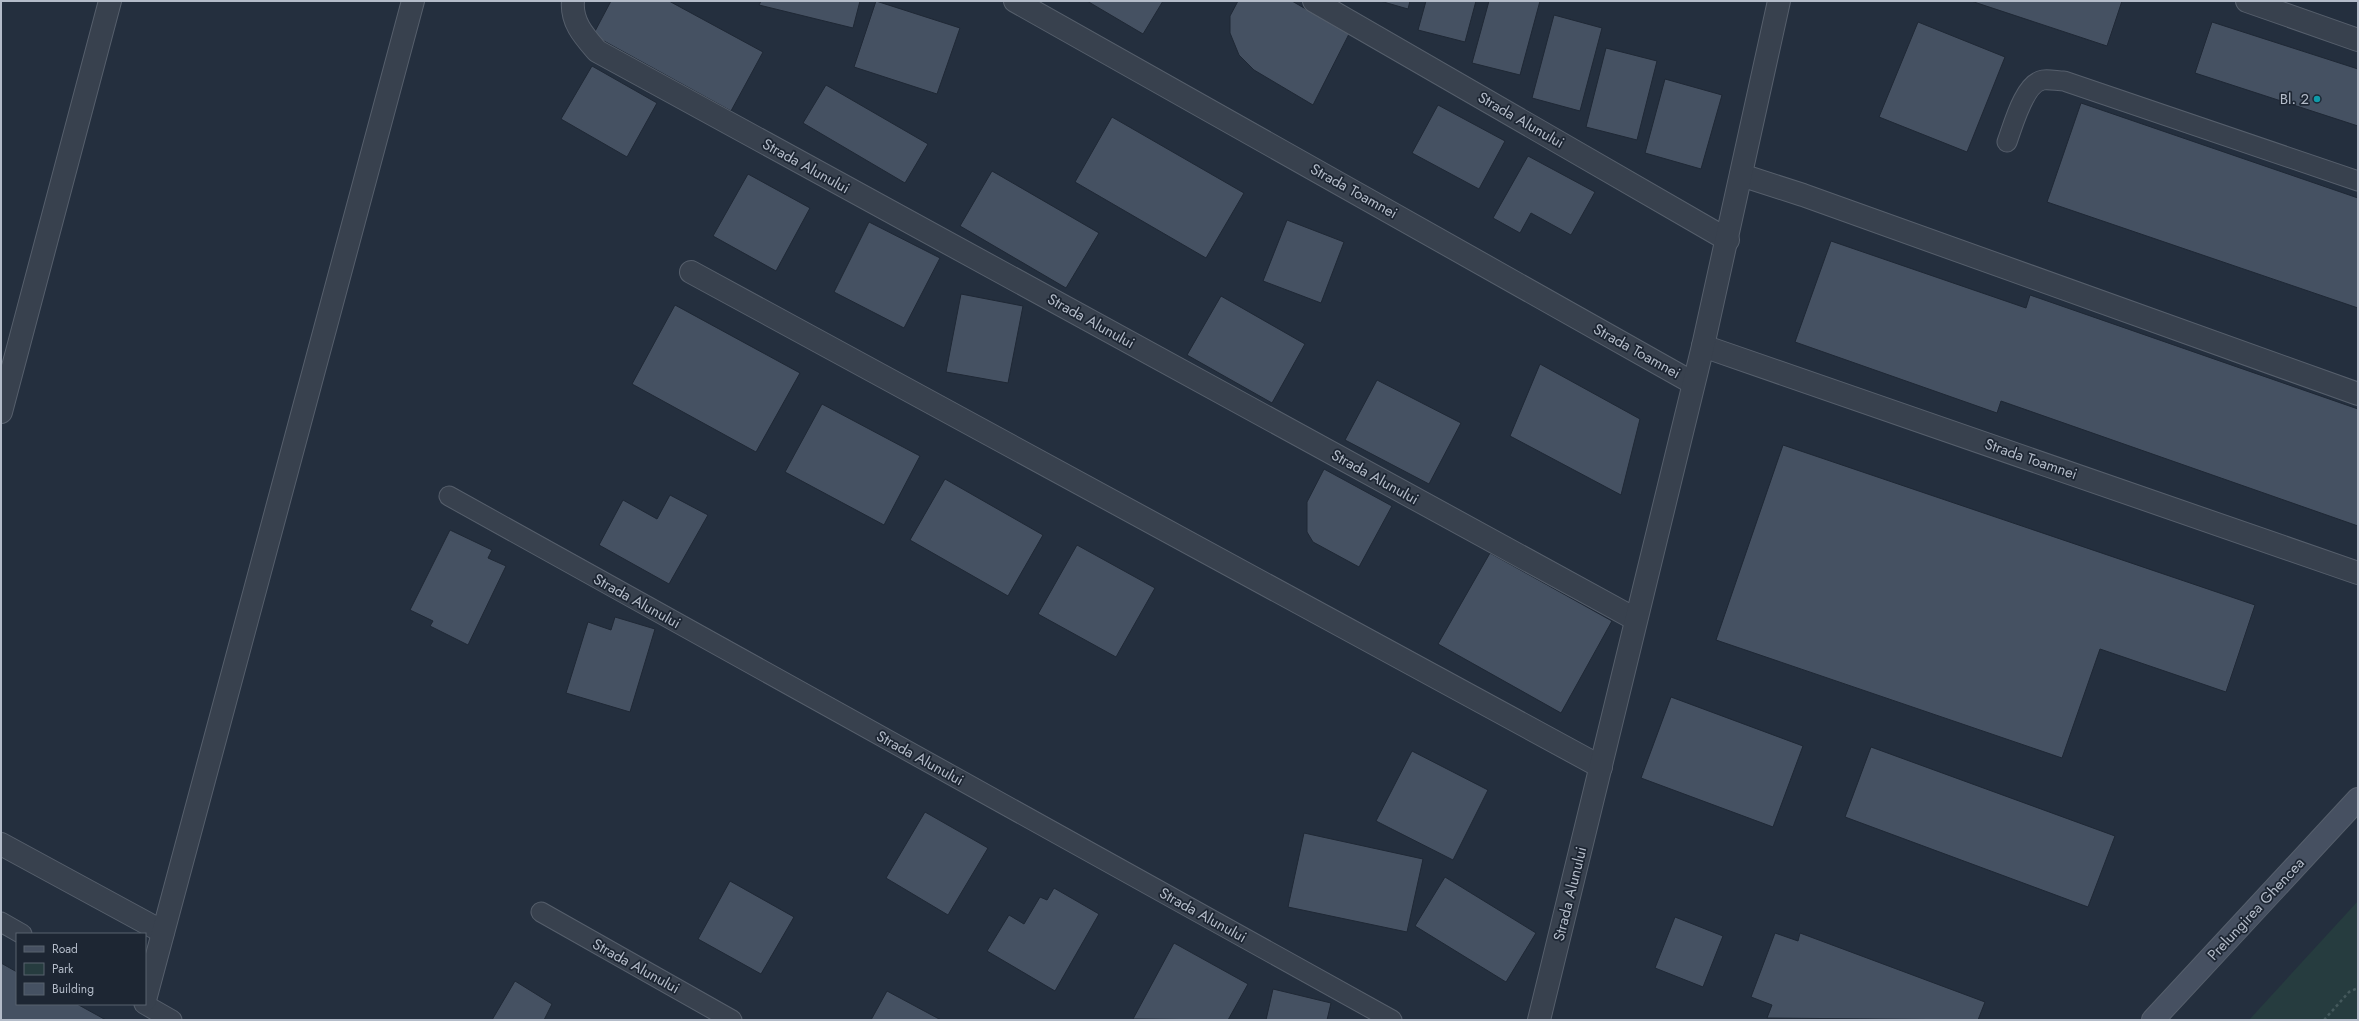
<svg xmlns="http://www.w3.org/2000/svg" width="2359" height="1021" font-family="Jost,sans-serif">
  <rect width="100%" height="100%" fill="#242f3e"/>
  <path fill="#263c3f" d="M2358 901V1020H2249Z"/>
  <g fill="#455162" stroke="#1f2835">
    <path d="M611 1H669L763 52 731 111 593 35Z"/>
    <path d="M761 1H860L853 28 759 5Z"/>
    <path d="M876 1 960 28 937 94 854 67Z"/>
    <path d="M1087 1H1163L1143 34Z"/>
    <path d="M1238 1H1292L1349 34 1313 105 1254 70 1239 55 1230 33V16Z"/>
    <path d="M1380 1H1410L1408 9Z"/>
    <path d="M1426 1H1476L1465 42 1418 30Z"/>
    <path d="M1489 1H1540L1520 75 1472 63Z"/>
    <path d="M1971 1H2122L2107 46Z"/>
    <path d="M1554 15 1602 28 1580 111 1532 98Z"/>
    <path d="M1918 22 2005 57 1967 152 1879 117Z"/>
    <path d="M2212 22 2358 69V126L2195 73Z"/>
    <path d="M1606 48 1657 61 1637 140 1586 127Z"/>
    <path d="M592 66 657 103 627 157 561 119Z"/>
    <path d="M1665 79 1722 95 1701 169 1645 153Z"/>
    <path d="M826 85 928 144 905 183 803 123Z"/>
    <path d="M2081 103 2358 198V308L2047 202Z"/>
    <path d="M1438 105 1505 141 1479 189 1412 153Z"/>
    <path d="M1112 117 1244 193 1206 258 1075 182Z"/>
    <path d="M1528 156 1595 192 1571 235 1531 213 1520 233 1493 218Z"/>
    <path d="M992 171 1099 233 1066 288 960 226Z"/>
    <path d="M748 174 810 208 776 271 713 236Z"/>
    <path d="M1287 220 1344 242 1321 303 1263 281Z"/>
    <path d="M869 222 940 258 904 328 834 292Z"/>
    <path d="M1831 241 2026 308 2030 295 2358 409V526L2001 401 1997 413 1795 342Z"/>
    <path d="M961 294 1023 306 1008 383 946 372Z"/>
    <path d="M1221 296 1305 344 1272 403 1187 355Z"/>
    <path d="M675 305 800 373 756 452 632 384Z"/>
    <path d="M1540 364 1640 419 1621 495 1510 436Z"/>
    <path d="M1377 380 1461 423 1429 484 1345 440Z"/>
    <path d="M822 404 920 456 884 525 785 472Z"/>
    <path d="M1783 445 2255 605 2226 692 2100 649 2062 758 1716 640Z"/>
    <path d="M1324 469 1392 506 1359 567 1313 542 1307 532V502Z"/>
    <path d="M945 479 1043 535 1008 596 910 540Z"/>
    <path d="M670 495 708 515 669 584 599 545 623 500 657 519Z"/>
    <path d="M450 530 492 550 488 558 506 566 468 645 430 626 433 621 410 610Z"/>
    <path d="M1077 545 1155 588 1116 657 1038 614Z"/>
    <path d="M1490 553 1612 621 1561 713 1438 644Z"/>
    <path d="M615 617 655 629 630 712 566 693 588 622 611 630Z"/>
    <path d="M1671 697 1803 746 1773 827 1641 778Z"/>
    <path d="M1871 747 2115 836 2088 907 1845 817Z"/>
    <path d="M1412 751 1488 790 1453 860 1376 821Z"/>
    <path d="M925 812 988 848 948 915 886 878Z"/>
    <path d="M1304 833 1423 859 1407 932 1288 907Z"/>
    <path d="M1445 877 1536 933 1506 982 1415 926Z"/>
    <path d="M730 881 794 917 761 974 698 939Z"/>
    <path d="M1054 888 1099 914 1055 991 987 951 1009 915 1024 924 1040 897 1047 900Z"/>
    <path d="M1675 917 1723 936 1703 987 1655 968Z"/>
    <path d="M1775 933 1798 941 1800 933 1985 1002 1978 1020 1767 1018 1772 1005 1751 997Z"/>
    <path d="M1174 943 1248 984 1228 1020 1133 1019Z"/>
    <path d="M1 963 17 972V1004H77L106 1020H1Z"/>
    <path d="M515 981 552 1004 544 1020H492Z"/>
    <path d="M1273 989 1331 1003 1327 1020H1266Z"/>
    <path d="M887 991 941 1020H871Z"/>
  </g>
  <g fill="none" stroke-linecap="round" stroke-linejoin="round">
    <g stroke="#565f6c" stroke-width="21">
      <g id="lane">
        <path d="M2007 142C2013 126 2024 83 2043 80 2049 79 2058 81 2064 81L2358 181"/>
        <path d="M449 496 1392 1020"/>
        <path d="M541 912 732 1020"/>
        <path d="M1 922 22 934"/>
        <path d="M144 1004 172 1020"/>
      </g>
    </g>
    <g stroke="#565f6c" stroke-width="24">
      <g id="street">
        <path d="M573 1C571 22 584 36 597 51L1635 619"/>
        <path d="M1015 1 1693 383"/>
        <path d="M1314 1 1728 240"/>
        <path d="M2247 1 2358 40"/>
        <path d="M1741 175 1803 195 2358 394"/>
        <path d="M691 272 1601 767"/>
        <path d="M1703 346 2358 573"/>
        <path d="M1 412 110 1"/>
        <path d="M1 844 163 932"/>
        <path d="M145 1000 413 1"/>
        <path d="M1539 1020 1703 346 1779 1"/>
      </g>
    </g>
    <g stroke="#565f6c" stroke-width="24">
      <path id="secondary" d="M2153 1020 2358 799"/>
    </g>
    <path stroke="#44595c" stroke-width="2.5" stroke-dasharray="3 3" stroke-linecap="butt" d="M2324 1020 2349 992 2358 988"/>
    <use href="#lane" stroke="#38414e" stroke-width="19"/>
    <use href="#street" stroke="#38414e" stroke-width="22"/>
    <use href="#secondary" stroke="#465061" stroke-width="22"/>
  </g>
  <circle fill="#0f9aa8" stroke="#1d2633" stroke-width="1.5" cx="2317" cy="99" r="4"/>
  <g text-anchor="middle" stroke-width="3.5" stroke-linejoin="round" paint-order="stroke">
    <g font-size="15" fill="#b4bcc9" stroke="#1d2633" text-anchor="end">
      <text x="2309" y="104">Bl. 2</text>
    </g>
    <g font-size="15" fill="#b4bcc9" stroke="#1d2633">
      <text transform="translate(1521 120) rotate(30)" y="5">Strada Alunului</text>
      <text transform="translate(806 166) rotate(29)" y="5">Strada Alunului</text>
      <text transform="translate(1354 191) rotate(29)" y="5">Strada Toamnei</text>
      <text transform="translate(1091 321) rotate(29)" y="5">Strada Alunului</text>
      <text transform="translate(1637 351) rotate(29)" y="5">Strada Toamnei</text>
      <text transform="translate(2031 459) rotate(19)" y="5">Strada Toamnei</text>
      <text transform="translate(1375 477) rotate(29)" y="5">Strada Alunului</text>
      <text transform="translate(637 601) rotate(29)" y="5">Strada Alunului</text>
      <text transform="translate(920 758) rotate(29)" y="5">Strada Alunului</text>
      <text transform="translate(1570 894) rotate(-76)" y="5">Strada Alunului</text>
      <text transform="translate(2256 909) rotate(-47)" y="5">Prelungirea Ghencea</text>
      <text transform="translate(1203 915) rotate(29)" y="5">Strada Alunului</text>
      <text transform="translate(636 966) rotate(29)" y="5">Strada Alunului</text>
    </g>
  </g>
  <rect width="2359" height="1021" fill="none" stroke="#b4bcc9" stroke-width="4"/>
  <rect x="16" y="933" width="130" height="72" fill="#1d2633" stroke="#59626f"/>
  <rect x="24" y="946" width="20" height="6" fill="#465061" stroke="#59626f"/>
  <text x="52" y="953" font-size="12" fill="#b4bcc9">Road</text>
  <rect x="24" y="963" width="20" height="12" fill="#263c3f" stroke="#59626f"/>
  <text x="52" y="973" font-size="12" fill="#b4bcc9">Park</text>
  <rect x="24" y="983" width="20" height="12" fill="#455162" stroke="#59626f"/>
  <text x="52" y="993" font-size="12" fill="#b4bcc9">Building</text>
</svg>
